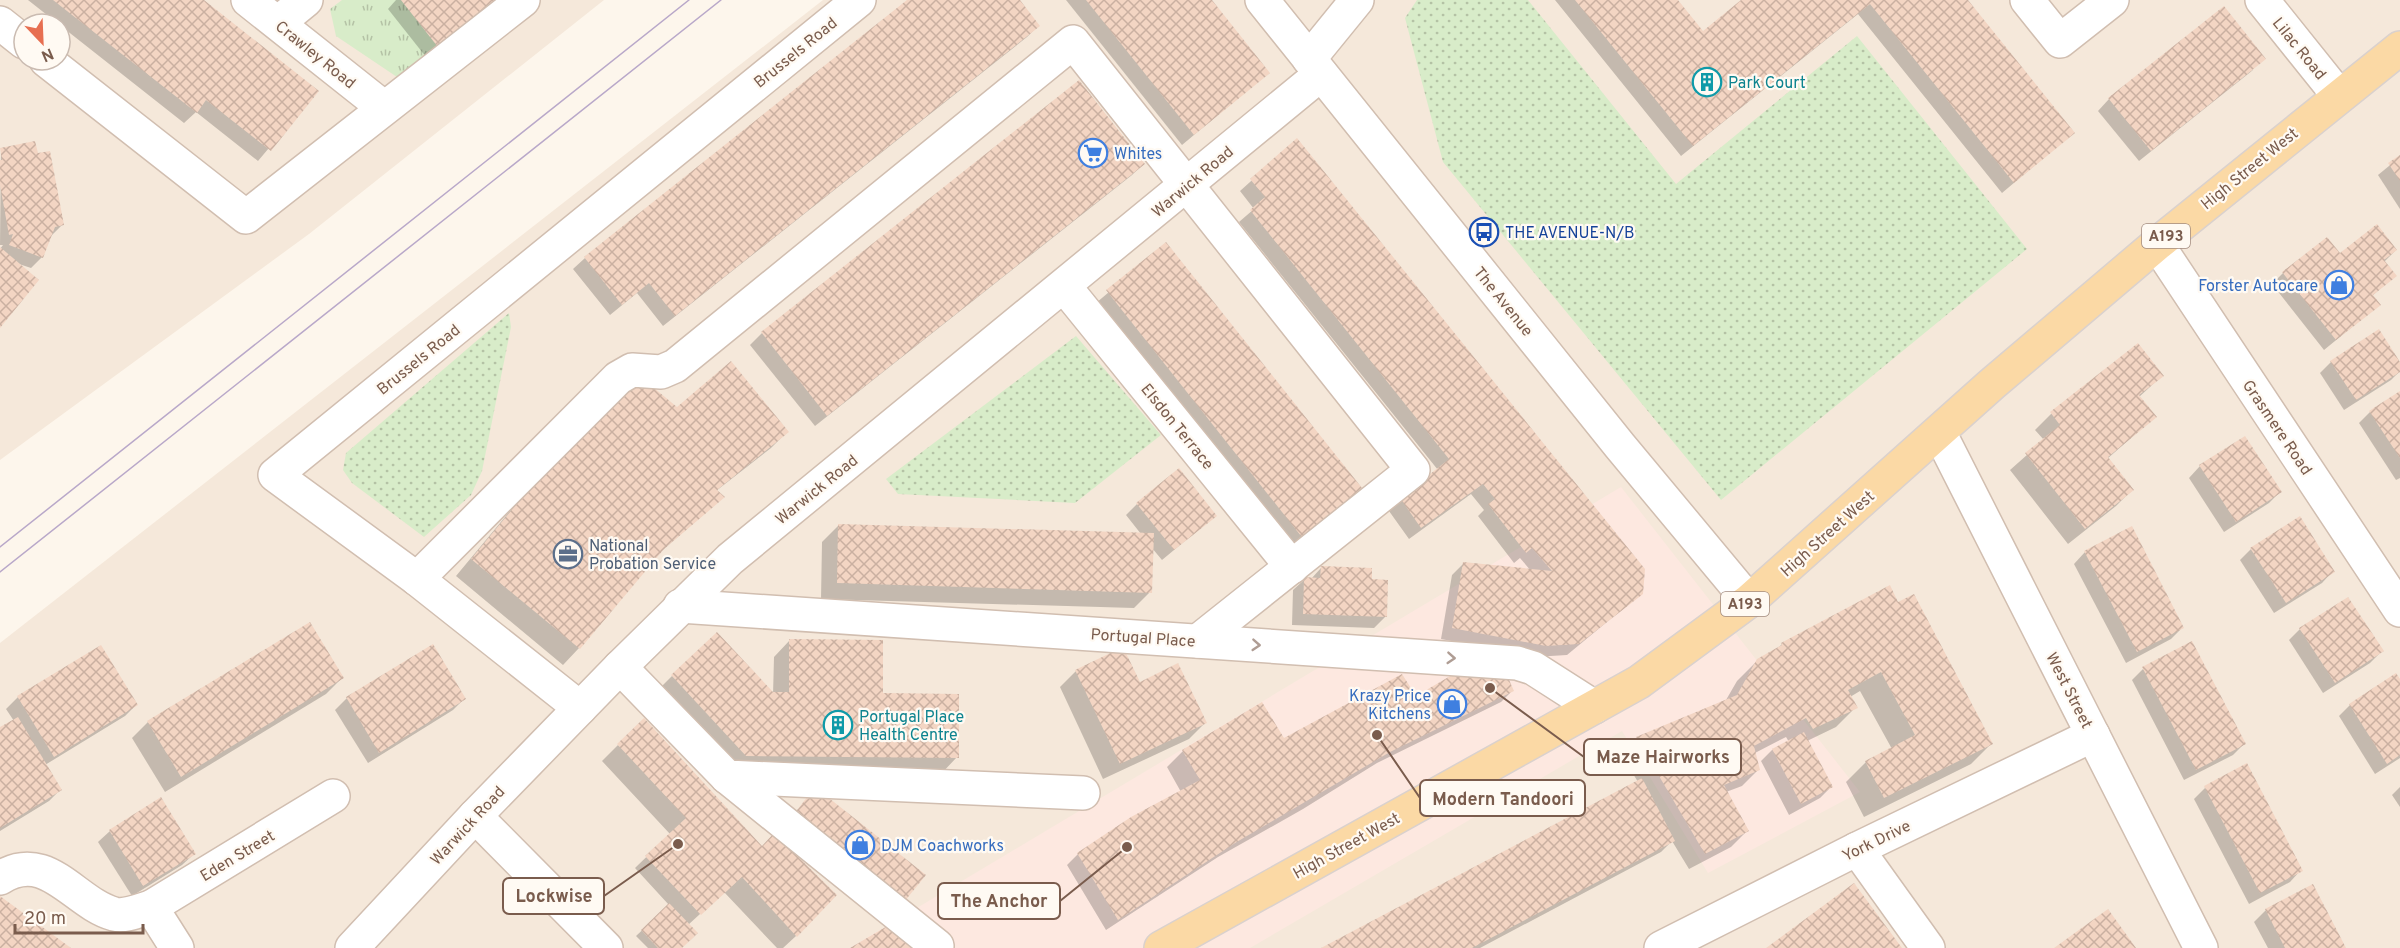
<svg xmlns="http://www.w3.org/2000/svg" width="2400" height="948" font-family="Overpass,sans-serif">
  <defs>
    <pattern id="grass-dots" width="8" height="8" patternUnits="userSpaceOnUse" patternTransform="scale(1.5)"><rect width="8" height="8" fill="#d8ecc9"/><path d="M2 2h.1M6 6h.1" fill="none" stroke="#b4c2a5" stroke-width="1.8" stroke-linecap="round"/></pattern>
    <pattern id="park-tufts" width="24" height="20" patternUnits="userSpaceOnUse" patternTransform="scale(1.5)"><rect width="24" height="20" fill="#d8ecc9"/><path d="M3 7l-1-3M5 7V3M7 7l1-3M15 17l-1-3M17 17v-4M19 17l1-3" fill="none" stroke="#b4c2a5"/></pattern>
    <pattern id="building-cross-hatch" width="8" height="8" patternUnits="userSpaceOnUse" patternTransform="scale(1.5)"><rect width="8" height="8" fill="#f3d5c3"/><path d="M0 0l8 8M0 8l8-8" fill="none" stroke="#cab0a1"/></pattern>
  </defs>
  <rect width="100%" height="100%" fill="#fdf6ec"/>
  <g fill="#f5e8da" fill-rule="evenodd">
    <path d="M0 0H604L309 234 0 460ZM24 24H60V60H24Z"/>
    <path d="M823 0H2400V948H0V643Z"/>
  </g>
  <path fill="#fde8e0" d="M1621 487 1860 792 1708 873 1622 731 1250 948H850Z"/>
  <g fill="url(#grass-dots)">
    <path d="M1417 0H1528L1676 184 1857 36 2027 249 1721 500 1443 162 1405 18Z"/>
    <path d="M509 313 511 327 482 471 471 495 424 537 352 483 343 470 346 453Z"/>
    <path d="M1076 336 1161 435 1075 503 898 494 886 479Z"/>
  </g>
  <path fill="url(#park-tufts)" d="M342 0H401L438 47 397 77 336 36 330 9Z"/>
  <g fill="#0003">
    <path d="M28 0H202L317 91 258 161 196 112 184 123Z"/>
    <path d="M396 0H498L426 57 388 9Z"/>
    <path d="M909 0H1018L1038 26 1027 37 663 326 637 293 610 315 573 269 585 258Z"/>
    <path d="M1066 0H1210L1268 73 1182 145Z"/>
    <path d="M1555 0H1676L1703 33 1744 0H1966L2073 133 2002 193 1858 14 1681 156Z"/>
    <path d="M2253 70 2139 161 2098 111 2109 99Z"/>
    <path d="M1078 82 1143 164 1132 175 815 426 750 345 762 333Z"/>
    <path d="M1297 140 1642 593 1567 655 1534 657 1441 639 1452 575 1463 564 1531 571 1520 558 1514 563 1478 516 1484 510 1471 494 1409 539 1389 511 1438 470 1239 222 1254 209 1240 191Z"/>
    <path d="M1 149 62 225 51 236 42 257 31 268 19 264 0 326V249L3 245H0Z"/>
    <path d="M2400 157V209L2378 175Z"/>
    <path d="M1166 244 1364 492 1293 551 1096 303Z"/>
    <path d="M2396 250 2384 262 2395 276 2372 296 2379 305 2324 350 2272 284 2283 273 2340 255Z"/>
    <path d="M2138 345 2162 376 2139 397 2155 417 2107 459 2132 490 2116 506 2068 544 2010 470 2044 440 2035 430 2051 414Z"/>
    <path d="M2331 362 2400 364V371L2391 380 2344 410 2320 373Z"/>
    <path d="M2400 393V478L2396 480 2359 423 2370 412Z"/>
    <path d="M677 409 787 432 771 448 716 491 723 497 655 557 579 648 563 665 456 576 539 476Z"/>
    <path d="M2200 466 2280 492 2269 503 2224 532 2189 478Z"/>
    <path d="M1137 504 1215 516 1162 560 1152 548 1150 592 1134 608 821 599 822 542 839 525 1141 534 1126 515Z"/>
    <path d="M2251 549 2333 571 2322 583 2274 613 2240 560Z"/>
    <path d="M2085 552 2183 627 2171 639 2126 663 2074 564Z"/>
    <path d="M1321 568 1370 580 1385 617 1374 628 1292 625 1293 590 1305 579H1311Z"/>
    <path d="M1897 604 1991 744 1971 764 1864 817 1846 782 1866 762 1892 749 1860 691 1850 697 1856 707 1836 727 1807 741 1832 786 1820 798 1789 815 1761 761 1772 750 1789 742 1786 737 1753 754 1758 770 1742 786 1726 792 1747 831 1731 847 1689 869 1672 841 1661 852 1480 948H1324L1638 782 1621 754 1637 738 1726 700 1737 681 1758 660 1775 651 1782 644Z"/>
    <path d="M2300 629 2382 651 2370 663 2323 693 2289 640Z"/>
    <path d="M790 640 881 694 957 757 941 774 730 772 656 692 672 676 773 695 774 657Z"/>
    <path d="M432 646 464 699 453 710 368 763 335 710 347 698Z"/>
    <path d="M101 647 136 705 125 716 45 765 60 790 49 801 0 831V729L14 721 6 709 18 697Z"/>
    <path d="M2143 669 2244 744 2233 755 2184 780 2132 680Z"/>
    <path d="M1076 671 1139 684 1205 723 1189 739 1103 779 1060 687Z"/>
    <path d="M342 678 326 694 165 792 132 738 148 722Z"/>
    <path d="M2400 681V758L2375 774 2339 716 2350 705Z"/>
    <path d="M1512 691 1501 702 1377 763 1303 809 1218 857 1106 930 1067 865 1078 854 1181 792 1167 767 1183 751 1261 704 1284 740Z"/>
    <path d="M618 745 761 848 796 936 783 948H777L724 892 688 925 680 948H648L636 936 669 905 635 868 670 834 602 761Z"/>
    <path d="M2400 787V807L2392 795Z"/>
    <path d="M2205 788 2301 870 2290 882 2249 904 2194 799Z"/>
    <path d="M110 831 194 854 182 865 132 896 98 842Z"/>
    <path d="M2312 886 2345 948H2268L2254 922 2266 910Z"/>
  </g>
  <g fill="url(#building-cross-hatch)">
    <path d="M53 0H204L319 91 271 151 206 100 197 113Z"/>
    <path d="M401 0H497L438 47Z"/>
    <path d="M907 0H1020L1040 26 675 316 649 283 622 305 584 257Z"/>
    <path d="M1086 0H1212L1270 73 1194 135Z"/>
    <path d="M1575 0H1678L1703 31 1741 0H1968L2075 133 2014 183 1870 4 1693 146Z"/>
    <path d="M2224 6 2266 59 2151 151 2108 98Z"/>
    <path d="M1079 80 1145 164 827 416 761 332Z"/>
    <path d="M1297 138 1645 569 1643 594 1579 644 1546 646 1452 628 1463 562 1552 571 1532 548 1526 553 1488 504 1495 499 1483 484 1421 528 1400 498 1449 459 1250 210 1265 197 1250 179Z"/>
    <path d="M35 141 38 153 50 151 64 225 55 227 43 258 9 245 13 234 9 235 0 185V160H2L0 148Z"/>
    <path d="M2400 155V181L2388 163Z"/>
    <path d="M2377 224 2397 250 2384 260 2397 276 2373 295 2381 305 2336 340 2282 272 2327 237 2340 253Z"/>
    <path d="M1166 242 1366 493 1305 541 1106 290Z"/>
    <path d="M0 247 39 280 0 328Z"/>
    <path d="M2379 329 2400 362V372L2356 400 2330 361Z"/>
    <path d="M2138 343 2164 376 2139 395 2157 417 2108 457 2134 490 2085 529 2025 453 2060 425 2050 412Z"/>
    <path d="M731 361 789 432 717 490 725 497 664 549 580 649 471 559 555 458 642 378 677 407Z"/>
    <path d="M2400 391V458L2369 411Z"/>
    <path d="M2245 436 2282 492 2236 522 2199 465Z"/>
    <path d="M1179 468 1217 516 1174 550 1136 503Z"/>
    <path d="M2300 516 2335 572 2286 603 2250 548Z"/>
    <path d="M838 524 1154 533 1152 593 837 583Z"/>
    <path d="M2132 526 2184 628 2137 652 2084 551Z"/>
    <path d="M1321 566 1372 568V579L1388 580 1387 617 1303 614 1304 577 1320 578Z"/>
    <path d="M1890 585 1898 602 1914 594 1993 744 1884 798 1865 761 1915 735 1881 672 1848 690 1858 708 1813 729 1806 718 1754 746 1760 770 1724 785 1749 831 1705 854 1636 737 1737 695 1757 659 1782 645 1781 643Z"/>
    <path d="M2348 597 2384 651 2335 683 2299 628Z"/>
    <path d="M310 622 344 678 181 777 147 721Z"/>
    <path d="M717 632 773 692H789V639L883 640V693L959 694V758L746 756 671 675Z"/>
    <path d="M2192 641 2246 744 2196 770 2142 667Z"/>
    <path d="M433 644 466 699 379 753 346 697Z"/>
    <path d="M101 645 138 705 54 757 17 696Z"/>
    <path d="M1123 647 1140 682 1178 663 1207 723 1120 764 1075 670Z"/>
    <path d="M1506 673 1514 691 1390 752 1235 843 1118 920 1077 853 1131 817 1200 780 1182 750 1262 702 1284 738 1402 674 1416 696 1452 675Z"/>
    <path d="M2396 673 2400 679V755L2387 764 2349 704Z"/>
    <path d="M18 717 62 790 0 828V727Z"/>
    <path d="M644 718 762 846 774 833 837 895 797 937 742 877 701 915 645 856 686 818 617 744Z"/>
    <path d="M1804 732 1833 787 1801 804 1772 749Z"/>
    <path d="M2247 763 2303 871 2260 893 2204 786Z"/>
    <path d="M1642 778 1675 841 1472 948H1321Z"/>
    <path d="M815 787 926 875 904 902 794 814Z"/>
    <path d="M161 797 196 854 143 886 109 830Z"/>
    <path d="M1854 883 1902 948H1766Z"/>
    <path d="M2313 884 2346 948H2285L2265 909Z"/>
    <path d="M0 896 71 948H0Z"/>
    <path d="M669 903 698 933 682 948H658L641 930Z"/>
    <path d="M2108 909 2136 948H2054Z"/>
    <path d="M889 925 911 948H850Z"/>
  </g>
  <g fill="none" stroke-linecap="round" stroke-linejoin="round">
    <g stroke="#d1beb0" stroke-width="36">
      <g id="minor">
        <path d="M248 0 383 107"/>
        <path d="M1262 0 1620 446 1749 601"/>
        <path d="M2027 0 2060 41 2112 0"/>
        <path d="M2262 0 2339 96"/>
        <path d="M0 23 24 42"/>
        <path d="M278 23 306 0"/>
        <path d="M1309 59 1357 0"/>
        <path d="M46 60 246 217 523 0"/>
        <path d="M2157 244 2400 610"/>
        <path d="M1064 286 1292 567"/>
        <path d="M1939 432 2201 948"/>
        <path d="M417 579 618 378 632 370 661 372 675 366 1073 42 1413 470 1198 641"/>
        <path d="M680 606 1517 663 1533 668 1594 707"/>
        <path d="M620 667 727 777 1083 793"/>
        <path d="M580 708 417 579 275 475 859 0"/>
        <path d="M727 777 937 946"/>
        <path d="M475 816 606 948"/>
        <path d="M1857 849 1928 948"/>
        <path d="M0 878C47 848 74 903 114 914 126 917 140 910 151 907"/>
        <path d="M177 948 151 907 333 796"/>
        <path d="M352 948 475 816 620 667 730 559 1321 74"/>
        <path d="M1661 948 1857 849 2093 735"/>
      </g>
    </g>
    <g stroke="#dad1cd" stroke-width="36">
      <path id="major" d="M1161 948 1639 682 1749 601 1992 384 2157 244 2400 48"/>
    </g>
    <use href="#minor" stroke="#fff" stroke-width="33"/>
    <use href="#major" stroke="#fbd9a5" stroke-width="33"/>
    <g stroke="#b9a8c9" stroke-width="1.5">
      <path d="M0 547 689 0"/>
      <path d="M0 572 721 0"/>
    </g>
  </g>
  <defs><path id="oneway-chevron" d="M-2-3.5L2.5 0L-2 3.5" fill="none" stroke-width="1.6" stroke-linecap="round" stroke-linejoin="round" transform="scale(1.5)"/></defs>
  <g stroke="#af9d94">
    <use href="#oneway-chevron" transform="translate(1256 645) rotate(4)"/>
    <use href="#oneway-chevron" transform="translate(1451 658) rotate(4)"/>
  </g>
  <defs>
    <g id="building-ring" transform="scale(1.5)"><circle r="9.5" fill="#fffaf3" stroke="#0f9aa8" stroke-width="1.5"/><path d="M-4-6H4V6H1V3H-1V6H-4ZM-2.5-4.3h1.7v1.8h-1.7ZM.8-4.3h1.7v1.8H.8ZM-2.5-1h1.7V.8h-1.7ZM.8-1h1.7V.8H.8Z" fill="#0f9aa8"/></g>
    <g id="supermarket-ring" transform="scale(1.5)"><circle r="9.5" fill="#fffaf3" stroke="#3f7fe0" stroke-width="1.5"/><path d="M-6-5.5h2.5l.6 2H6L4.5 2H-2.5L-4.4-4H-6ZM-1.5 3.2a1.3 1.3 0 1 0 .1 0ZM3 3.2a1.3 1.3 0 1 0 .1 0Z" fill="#3f7fe0"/></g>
    <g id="bus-ring" transform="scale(1.5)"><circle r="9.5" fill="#fffaf3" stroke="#1a4fb4" stroke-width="1.5"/><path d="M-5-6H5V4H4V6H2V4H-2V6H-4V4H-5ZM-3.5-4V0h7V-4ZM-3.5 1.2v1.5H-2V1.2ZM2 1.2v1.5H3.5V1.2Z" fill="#1a4fb4"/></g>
    <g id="shop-ring" transform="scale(1.5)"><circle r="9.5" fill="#fffaf3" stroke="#3f7fe0" stroke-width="1.5"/><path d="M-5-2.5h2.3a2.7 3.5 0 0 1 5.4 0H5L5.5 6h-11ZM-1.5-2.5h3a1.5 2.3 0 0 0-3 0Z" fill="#3f7fe0"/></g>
    <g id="office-ring" transform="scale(1.5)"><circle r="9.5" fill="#fffaf3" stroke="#5c6f8a" stroke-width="1.5"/><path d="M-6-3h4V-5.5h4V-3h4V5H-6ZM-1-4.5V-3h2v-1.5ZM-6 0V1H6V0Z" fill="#5c6f8a"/></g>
  </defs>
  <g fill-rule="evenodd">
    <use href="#building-ring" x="1707" y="82"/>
    <use href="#supermarket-ring" x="1093" y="153"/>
    <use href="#bus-ring" x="1484" y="232"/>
    <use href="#shop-ring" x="2339" y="285"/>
    <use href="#office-ring" x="568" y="554"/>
    <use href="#shop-ring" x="1452" y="704"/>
    <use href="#building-ring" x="838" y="725"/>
    <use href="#shop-ring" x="860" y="845"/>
  </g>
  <g text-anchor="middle" stroke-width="4.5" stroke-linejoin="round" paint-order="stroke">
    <g fill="#fffaf3" stroke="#a28b7f" stroke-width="1.5">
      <rect x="2142" y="224" width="48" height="24" rx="4.5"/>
      <rect x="1721" y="592" width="48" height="24" rx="4.5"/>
    </g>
    <g font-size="15" font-weight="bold" fill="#7a5c4d">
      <text x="2166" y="241">A193</text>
      <text x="1745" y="609">A193</text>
    </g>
    <g font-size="16" fill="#7a5c4d" stroke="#fffaf3">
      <text transform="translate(2300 48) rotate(51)" y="6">Lilac Road</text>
      <text transform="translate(795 52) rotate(-39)" y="6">Brussels Road</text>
      <text transform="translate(316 54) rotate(39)" y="6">Crawley Road</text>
      <text transform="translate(2249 168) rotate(-39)" y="6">High Street West</text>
      <text transform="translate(1192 181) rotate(-40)" y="6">Warwick Road</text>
      <text transform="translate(1504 301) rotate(51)" y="6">The Avenue</text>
      <text transform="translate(418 359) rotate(-39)" y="6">Brussels Road</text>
      <text transform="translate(1178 426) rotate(51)" y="6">Elsdon Terrace</text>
      <text transform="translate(2278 427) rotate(56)" y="6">Grasmere Road</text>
      <text transform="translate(816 489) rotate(-39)" y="6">Warwick Road</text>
      <text transform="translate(1827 533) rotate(-42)" y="6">High Street West</text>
      <text transform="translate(1143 637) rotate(4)" y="6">Portugal Place</text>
      <text transform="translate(2070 690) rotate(63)" y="6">West Street</text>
      <text transform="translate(467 825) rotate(-47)" y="6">Warwick Road</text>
      <text transform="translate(1876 840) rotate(-26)" y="6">York Drive</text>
      <text transform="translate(1346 845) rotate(-29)" y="6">High Street West</text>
      <text transform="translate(237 855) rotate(-31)" y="6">Eden Street</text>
    </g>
    <g font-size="16" fill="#0d838f" stroke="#fffaf3" text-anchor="start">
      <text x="1728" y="88">Park Court</text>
      <text x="859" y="722">Portugal Place<tspan x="859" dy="18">Health Centre</tspan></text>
    </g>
    <g font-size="16" fill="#366cbe" stroke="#fffaf3" text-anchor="start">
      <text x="1114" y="159">Whites</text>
      <text x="2318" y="291" text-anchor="end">Forster Autocare</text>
      <text x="1431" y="701" text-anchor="end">Krazy Price<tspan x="1431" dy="18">Kitchens</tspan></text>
      <text x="881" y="851">DJM Coachworks</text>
    </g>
    <g font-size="16" fill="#164399" stroke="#fffaf3" text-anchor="start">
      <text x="1505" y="238">THE AVENUE-N/B</text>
    </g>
    <g font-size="16" fill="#4e5e75" stroke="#fffaf3" text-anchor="start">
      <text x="589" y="551">National<tspan x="589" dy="18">Probation Service</tspan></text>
    </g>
  </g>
  <path fill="none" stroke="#7a5c4d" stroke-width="2" d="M1490 688L1584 757M1377 735L1420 798M678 844L604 896M1127 847L1060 901"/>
  <g fill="#7a5c4d" stroke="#fffaf3" stroke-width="2">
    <circle cx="1490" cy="688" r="6"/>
    <circle cx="1377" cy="735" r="6"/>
    <circle cx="678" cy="844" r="6"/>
    <circle cx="1127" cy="847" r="6"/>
  </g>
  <g fill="#fffaf3" stroke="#7a5c4d" stroke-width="2">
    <rect x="1584" y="739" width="157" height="36" rx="6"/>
    <rect x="1420" y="780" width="165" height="36" rx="6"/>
    <rect x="503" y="878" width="101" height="36" rx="6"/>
    <rect x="938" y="883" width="122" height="36" rx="6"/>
  </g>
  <g font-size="18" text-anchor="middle" font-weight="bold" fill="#7a5c4d">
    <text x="1663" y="763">Maze Hairworks</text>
    <text x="1503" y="805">Modern Tandoori</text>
    <text x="554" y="902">Lockwise</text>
    <text x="999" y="907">The Anchor</text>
  </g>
  <g transform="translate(42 42) rotate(157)"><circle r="28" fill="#fffaf3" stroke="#cabbb1" stroke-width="1.5"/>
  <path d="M0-4.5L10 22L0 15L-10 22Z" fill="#e76f51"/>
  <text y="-9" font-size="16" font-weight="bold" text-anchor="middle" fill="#7a5c4d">N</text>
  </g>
  <path d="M15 924v9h128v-9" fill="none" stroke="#7a5c4d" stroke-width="3"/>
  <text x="24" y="924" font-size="18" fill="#7a5c4d" stroke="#fffaf3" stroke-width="4.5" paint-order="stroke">20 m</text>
</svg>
